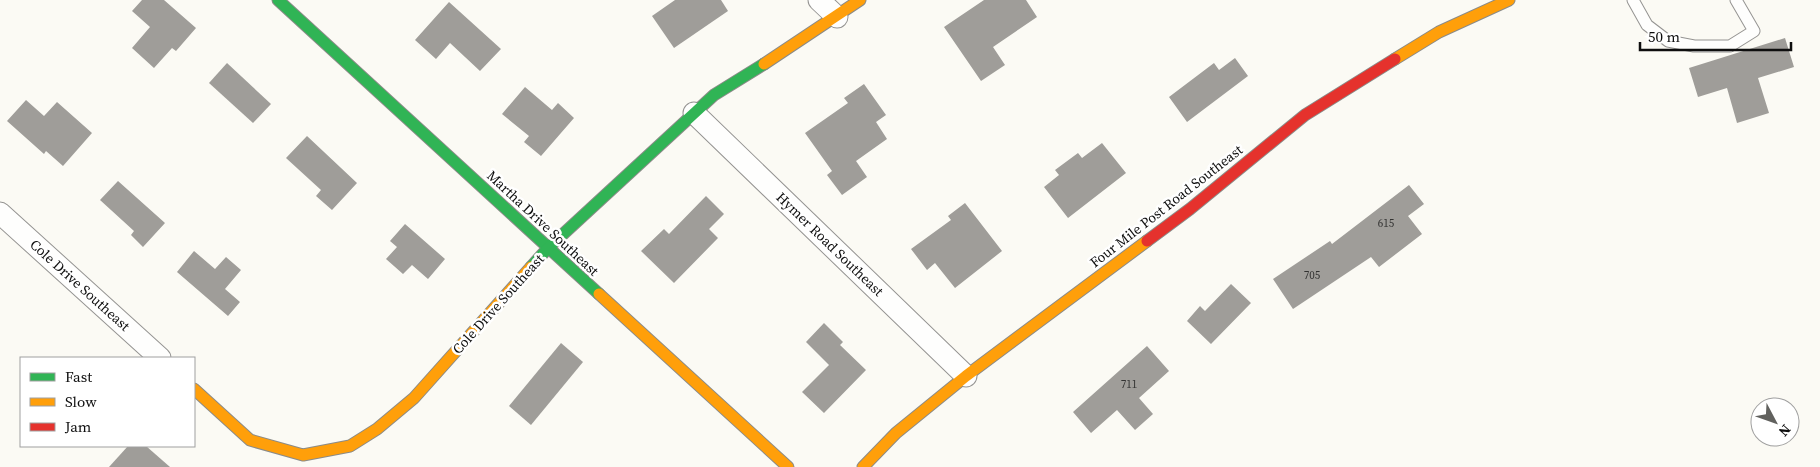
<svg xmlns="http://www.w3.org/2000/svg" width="1820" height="467" font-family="'Source Serif 4',serif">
  <rect width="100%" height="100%" fill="#fbfaf4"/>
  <g fill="#9f9d99">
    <path d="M142 0H164L196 28 176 51 172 48 154 68 132 48 150 27 132 11Z"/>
    <path d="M675 0H721L728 11 674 48 652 16Z"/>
    <path d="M984 0H1026L1037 17 993 47 1005 65 981 81 944 27Z"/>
    <path d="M449 2 501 49 480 71 450 43 436 59 415 40Z"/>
    <path d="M1785 38 1794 67 1758 78 1769 113 1737 123 1727 88 1698 97 1689 68Z"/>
    <path d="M1235 58 1248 76 1187 122 1169 97 1214 63 1219 70Z"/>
    <path d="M227 63 271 104 253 123 209 83Z"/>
    <path d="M864 84 886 115 876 122 887 139 856 161 867 177 842 195 827 175 832 171 805 133 848 103 844 98Z"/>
    <path d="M525 87 552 110 558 103 574 118 541 156 524 142 529 136 502 114Z"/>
    <path d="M26 100 44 116 57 102 92 133 63 166 46 151 44 154 7 121Z"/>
    <path d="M307 136 357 183 332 210 316 196 321 190 286 158Z"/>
    <path d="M1102 143 1126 173 1068 218 1044 187 1059 175 1055 170 1078 153 1082 158Z"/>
    <path d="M118 181 165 223 143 247 131 235 134 231 100 200Z"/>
    <path d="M1409 185 1424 204 1408 216 1422 234 1379 267 1371 257 1293 309 1273 279 1330 241 1332 244Z"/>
    <path d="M706 196 724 214 709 229 718 238 674 283 641 251 664 229 669 234Z"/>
    <path d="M965 203 1002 251 955 288 935 263 927 270 911 249 951 220 948 216Z"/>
    <path d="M405 224 445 259 428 279 412 265 403 274 386 259 397 247 390 241Z"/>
    <path d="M194 251 215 269 226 257 241 270 225 289 240 302 228 316 177 272Z"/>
    <path d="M1231 284 1251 303 1211 344 1187 321 1200 306 1205 311Z"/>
    <path d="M824 323 843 342 840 345 866 370 824 413 802 392 829 365 806 342Z"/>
    <path d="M561 343 583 362 531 425 509 406Z"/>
    <path d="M1147 346 1169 371 1139 398 1153 414 1135 430 1117 410 1091 433 1073 412Z"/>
    <path d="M128 446H146L170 467H109Z"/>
  </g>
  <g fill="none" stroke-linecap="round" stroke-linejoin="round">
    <g stroke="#959492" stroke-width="13">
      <path id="lane" d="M1633 0 1647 25 1668 41 1694 46H1730L1754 31 1736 0"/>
    </g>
    <g stroke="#959492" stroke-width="23">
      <g id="street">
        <path d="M819 0 837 17"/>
        <path d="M694 113 966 376"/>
        <path d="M0 213 160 358"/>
      </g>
    </g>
    <g stroke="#8b8b88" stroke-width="13">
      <g id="fast">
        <path d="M278 0 599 294"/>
        <path d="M531 267 548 248 714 95 764 64"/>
      </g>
    </g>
    <g stroke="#8b8b88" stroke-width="13">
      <g id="slow">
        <path d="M1395 59 1439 32 1509 0"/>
        <path d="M764 64 860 0"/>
        <path d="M599 294 788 467"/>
        <path d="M194 389 250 440 303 455 350 446 377 429 414 398 531 267"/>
        <path d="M863 467 896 433 966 376 1147 241"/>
      </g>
    </g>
    <g stroke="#8b8b88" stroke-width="13">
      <path id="jam" d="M1147 241 1190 209 1305 115 1395 59"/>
    </g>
    <use href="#lane" stroke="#fefefd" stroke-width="11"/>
    <use href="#street" stroke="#fefefd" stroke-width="21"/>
    <use href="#fast" stroke="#30b455" stroke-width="11"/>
    <use href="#slow" stroke="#ff9f0a" stroke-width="11"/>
    <use href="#jam" stroke="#e5322d" stroke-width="11"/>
  </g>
  <g text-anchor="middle" stroke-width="5" stroke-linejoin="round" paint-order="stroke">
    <g font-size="11" fill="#323231">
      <text x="1386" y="227">615</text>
      <text x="1312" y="279">705</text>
      <text x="1129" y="388">711</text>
    </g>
    <g font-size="14" fill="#0e0e0e" stroke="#fff">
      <text transform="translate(1166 206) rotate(-38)" y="5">Four Mile Post Road Southeast</text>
      <text transform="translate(543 223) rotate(43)" y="5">Martha Drive Southeast</text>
      <text transform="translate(830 244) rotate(44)" y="5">Hymer Road Southeast</text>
      <text transform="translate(80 285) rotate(42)" y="5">Cole Drive Southeast</text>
      <text transform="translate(498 304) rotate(-48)" y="5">Cole Drive Southeast</text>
    </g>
  </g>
  <rect x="20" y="357" width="175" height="90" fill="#ffffff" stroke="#9f9f9f"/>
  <rect x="30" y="373" width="25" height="8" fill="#30b455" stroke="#9f9f9f"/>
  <text x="65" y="382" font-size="15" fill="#0e0e0e">Fast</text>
  <rect x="30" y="398" width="25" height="8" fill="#ff9f0a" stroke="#9f9f9f"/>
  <text x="65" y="407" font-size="15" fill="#0e0e0e">Slow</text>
  <rect x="30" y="423" width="25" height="8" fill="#e5322d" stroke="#9f9f9f"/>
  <text x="65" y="432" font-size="15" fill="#0e0e0e">Jam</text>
  <g transform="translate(1775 422) rotate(131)"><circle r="24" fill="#ffffff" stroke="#9f9f9f"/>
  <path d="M0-4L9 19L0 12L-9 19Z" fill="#61615e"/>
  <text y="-8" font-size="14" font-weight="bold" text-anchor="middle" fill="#0e0e0e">N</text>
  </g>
  <path d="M1640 42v8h151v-8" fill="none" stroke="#0e0e0e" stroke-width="2.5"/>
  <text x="1648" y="42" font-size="15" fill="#0e0e0e" stroke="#ffffff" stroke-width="4" paint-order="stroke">50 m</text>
</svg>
